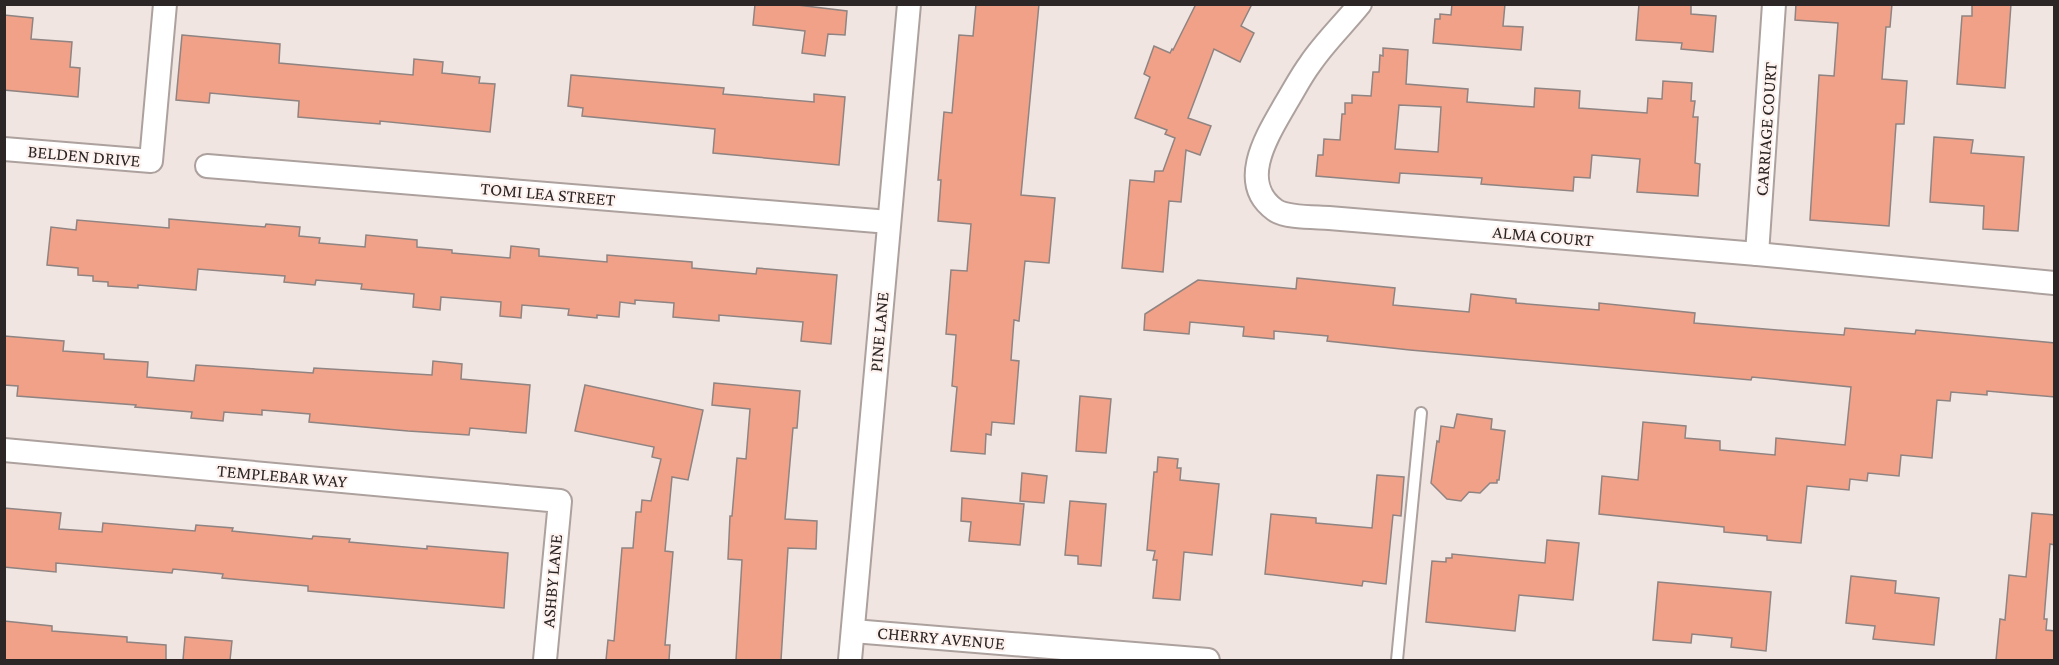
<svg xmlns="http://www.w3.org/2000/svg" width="2059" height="665" font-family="'Crimson Pro',serif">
  <rect width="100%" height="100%" fill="#f1e5e2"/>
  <g fill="#f2a189" stroke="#8f8481" stroke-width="1.5" fill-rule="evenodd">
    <path d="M755 4H789L847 11 845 35 828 34 825 56 802 53 805 31 753 25Z"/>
    <path d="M976 4H1039L1021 195 1055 198 1049 263 1025 261 1019 321 1014 320 1011 360 1019 361 1014 424 992 422 991 435 986 434 985 454 951 451 957 387 952 386 956 335 946 334 951 270 967 271 971 224 938 221 941 180H938L944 112 952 113 959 35 973 36Z"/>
    <path d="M1196 4H1252L1241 26 1254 33 1240 62 1214 49 1188 118 1211 126 1200 155 1186 150 1181 202 1169 201 1163 272 1122 268 1130 180 1154 182 1155 171H1163L1175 138 1165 134 1167 130 1135 118 1150 77 1144 74 1154 46 1170 53 1172 49 1173 50Z"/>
    <path d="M1452 4H1505L1503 26 1523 27 1521 50 1433 43 1435 19H1440V14L1451 15Z"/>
    <path d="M1639 4H1691V14L1716 16 1713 52 1681 49 1682 43 1636 40Z"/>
    <path d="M1796 4H1892L1890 27H1886L1882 79 1907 81 1904 124H1896L1889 226 1810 220 1819 75 1834 76 1838 23 1795 20Z"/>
    <path d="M1972 4H2011L2005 88 1957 84 1962 16H1972Z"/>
    <path d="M4 15 33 18 31 39 72 42 70 67 80 68 78 97 4 90Z"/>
    <path d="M182 35 280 44 279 63 413 75 414 59 443 62 442 73 480 77 479 83 495 84 490 132 380 121V124L298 117 299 101 210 93 209 103 176 100Z"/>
    <path d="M1383 48 1408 50 1406 84 1468 89 1467 102 1534 107 1535 88 1580 91 1579 108 1647 113 1648 98 1662 99 1663 81 1692 83 1691 101H1695L1693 117H1698L1695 163 1700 164 1698 196 1637 192 1640 159 1592 155 1590 178 1574 177 1573 191 1481 184 1482 178 1400 173 1399 183 1316 176 1318 155H1323L1324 139 1340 140 1342 114H1345V103H1352V95L1371 96 1373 72H1379L1380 55 1383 56ZM1399 105 1441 107 1438 152 1395 149Z"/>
    <path d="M571 75 724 88 723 94 814 102V94L845 97 839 165 713 153 715 129 582 116 583 108 568 106Z"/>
    <path d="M1934 137 1973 140 1971 153 2024 157 2018 231 1983 229 1984 206 1930 202Z"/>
    <path d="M169 219 265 227 266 224 300 227 299 236 320 238 319 243 365 247 366 235 417 240V247L452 250V253L510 258 511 246 539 249V256L607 262V255L692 262V268L756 274 757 268 837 275 831 344 801 341 803 322 719 315V321L673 317 674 303 635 300V304L620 302 619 317 597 315V318L568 315 569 309 522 305 521 318 500 316 501 302 441 297 440 310 413 307 414 294 361 289 362 284 316 280 315 285 284 282 285 276 198 269 196 290 138 285V288L108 286V282L93 281V276L78 275V268L47 265 51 227 76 230 77 220 169 228Z"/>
    <path d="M1297 278 1395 288 1393 305 1469 312 1471 294 1516 299V303L1599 310V303L1695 313 1694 323 1790 331 1844 335 1845 328 1915 334 1916 330 2055 343V397L1987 391V395L1951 392 1950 401 1937 400 1932 458 1901 455 1899 476 1868 473 1867 481 1850 479 1849 490 1807 486 1801 543 1767 540V536L1724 532V527L1599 514 1602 476 1638 480 1643 422 1686 426 1685 438 1720 441V450L1775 455 1776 438 1845 445 1851 387 1752 377 1751 380 1410 350 1327 341 1328 336 1274 331V339L1243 336 1244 327 1190 322 1189 334 1144 330 1145 314 1198 280 1296 289Z"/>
    <path d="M4 336 64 341 63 351 104 354V359L148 362 147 377 194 381 196 365 313 373 314 368 432 375 433 361 462 364 461 379 530 385 526 433 470 428 469 435 408 431 309 422 310 414 262 410V415L224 412 223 421 191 418 192 412 135 407 136 405 17 396 18 386 4 385Z"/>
    <path d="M714 383 800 391 797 428H793L785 519 817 521 816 549 788 548 781 660H736L742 560 728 559 730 516H732L737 458 746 459 750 409 712 405Z"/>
    <path d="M585 385 703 410 688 480 672 477 665 551 673 552 665 645H670L669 660H606L608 640 614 641 622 548H633L636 512H641L642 500 651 501 661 459 652 457 654 447 575 431Z"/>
    <path d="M1080 396 1111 399 1106 453 1076 451Z"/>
    <path d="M1457 414 1492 419 1491 429 1505 431 1499 480H1497V483H1490L1480 493 1469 492 1461 501 1447 499 1431 483 1437 441 1439 442 1441 426 1454 428Z"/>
    <path d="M1158 457 1178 459 1177 468H1181L1180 480 1219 484 1212 555 1184 552 1180 600 1153 598 1157 560H1153L1155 551 1147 550 1154 472H1157Z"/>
    <path d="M1022 473 1047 476 1044 503 1020 501Z"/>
    <path d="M1377 475 1404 477 1401 516 1393 515 1386 584 1363 581 1362 586 1265 574 1271 514 1316 518V523L1372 528Z"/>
    <path d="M962 498 1024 504 1020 545 969 541 971 522 961 521Z"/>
    <path d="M1070 501 1106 504 1101 566 1078 564V556L1065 555Z"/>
    <path d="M4 508 61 513 59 529 102 532 103 523 195 531 196 525 233 528 232 531 312 539 313 536 350 539 349 542 427 549V546L508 553 504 608 308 591V586L222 578 223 574 173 569 172 573 56 563V572L4 567Z"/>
    <path d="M2032 513 2055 515V545L2050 544 2044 619H2047L2046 630 2055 631V660H1996L2000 619 2005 620 2009 575 2026 577Z"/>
    <path d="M1547 540 1579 543 1573 600 1519 595 1515 631 1426 622 1432 561 1446 562V558H1452V554L1545 563Z"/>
    <path d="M1851 576 1896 581 1895 593 1939 598 1934 645 1873 639 1875 626 1846 623Z"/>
    <path d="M1658 582 1771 592 1766 651 1731 647 1732 638 1692 634 1691 643 1653 640Z"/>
    <path d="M4 621 52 626V631L127 637V642L166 645V660H4Z"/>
    <path d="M185 637 232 641 230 660H183Z"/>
  </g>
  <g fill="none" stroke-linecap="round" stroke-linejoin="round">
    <g stroke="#ada19e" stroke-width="14">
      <path id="lane" d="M1397 660 1421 413"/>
    </g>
    <g stroke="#ada19e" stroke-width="26">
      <g id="street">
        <path d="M1360 4C1344 24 1324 43 1310 64 1301 76 1294 90 1286 103 1269 133 1236 182 1275 210 1286 218 1315 217 1329 218L1757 254 2054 283"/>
        <path d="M4 149 151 161 165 4"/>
        <path d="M207 166 889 222"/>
        <path d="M1757 254 1774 4"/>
        <path d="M4 450 560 501 545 660"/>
        <path d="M853 631 1208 660"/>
        <path d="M850 660 909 4"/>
      </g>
    </g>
    <use href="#lane" stroke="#fff" stroke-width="10"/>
    <use href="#street" stroke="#fff" stroke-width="22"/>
  </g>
  <g text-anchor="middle" stroke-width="4.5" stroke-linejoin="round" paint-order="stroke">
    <g font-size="18" fill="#2c2726" stroke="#fef2ef">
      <text transform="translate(1766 129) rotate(-86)" y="6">CARRIAGE COURT</text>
      <text transform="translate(84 156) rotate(5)" y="6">BELDEN DRIVE</text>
      <text transform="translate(548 194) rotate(5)" y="6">TOMI LEA STREET</text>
      <text transform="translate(1543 236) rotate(5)" y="6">ALMA COURT</text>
      <text transform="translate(879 332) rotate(-85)" y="6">PINE LANE</text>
      <text transform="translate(282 476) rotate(5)" y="6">TEMPLEBAR WAY</text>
      <text transform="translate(552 581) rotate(-85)" y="6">ASHBY LANE</text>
      <text transform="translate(941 638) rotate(5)" y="6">CHERRY AVENUE</text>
    </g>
  </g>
  <rect width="2059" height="665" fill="none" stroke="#2c2726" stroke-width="12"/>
</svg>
